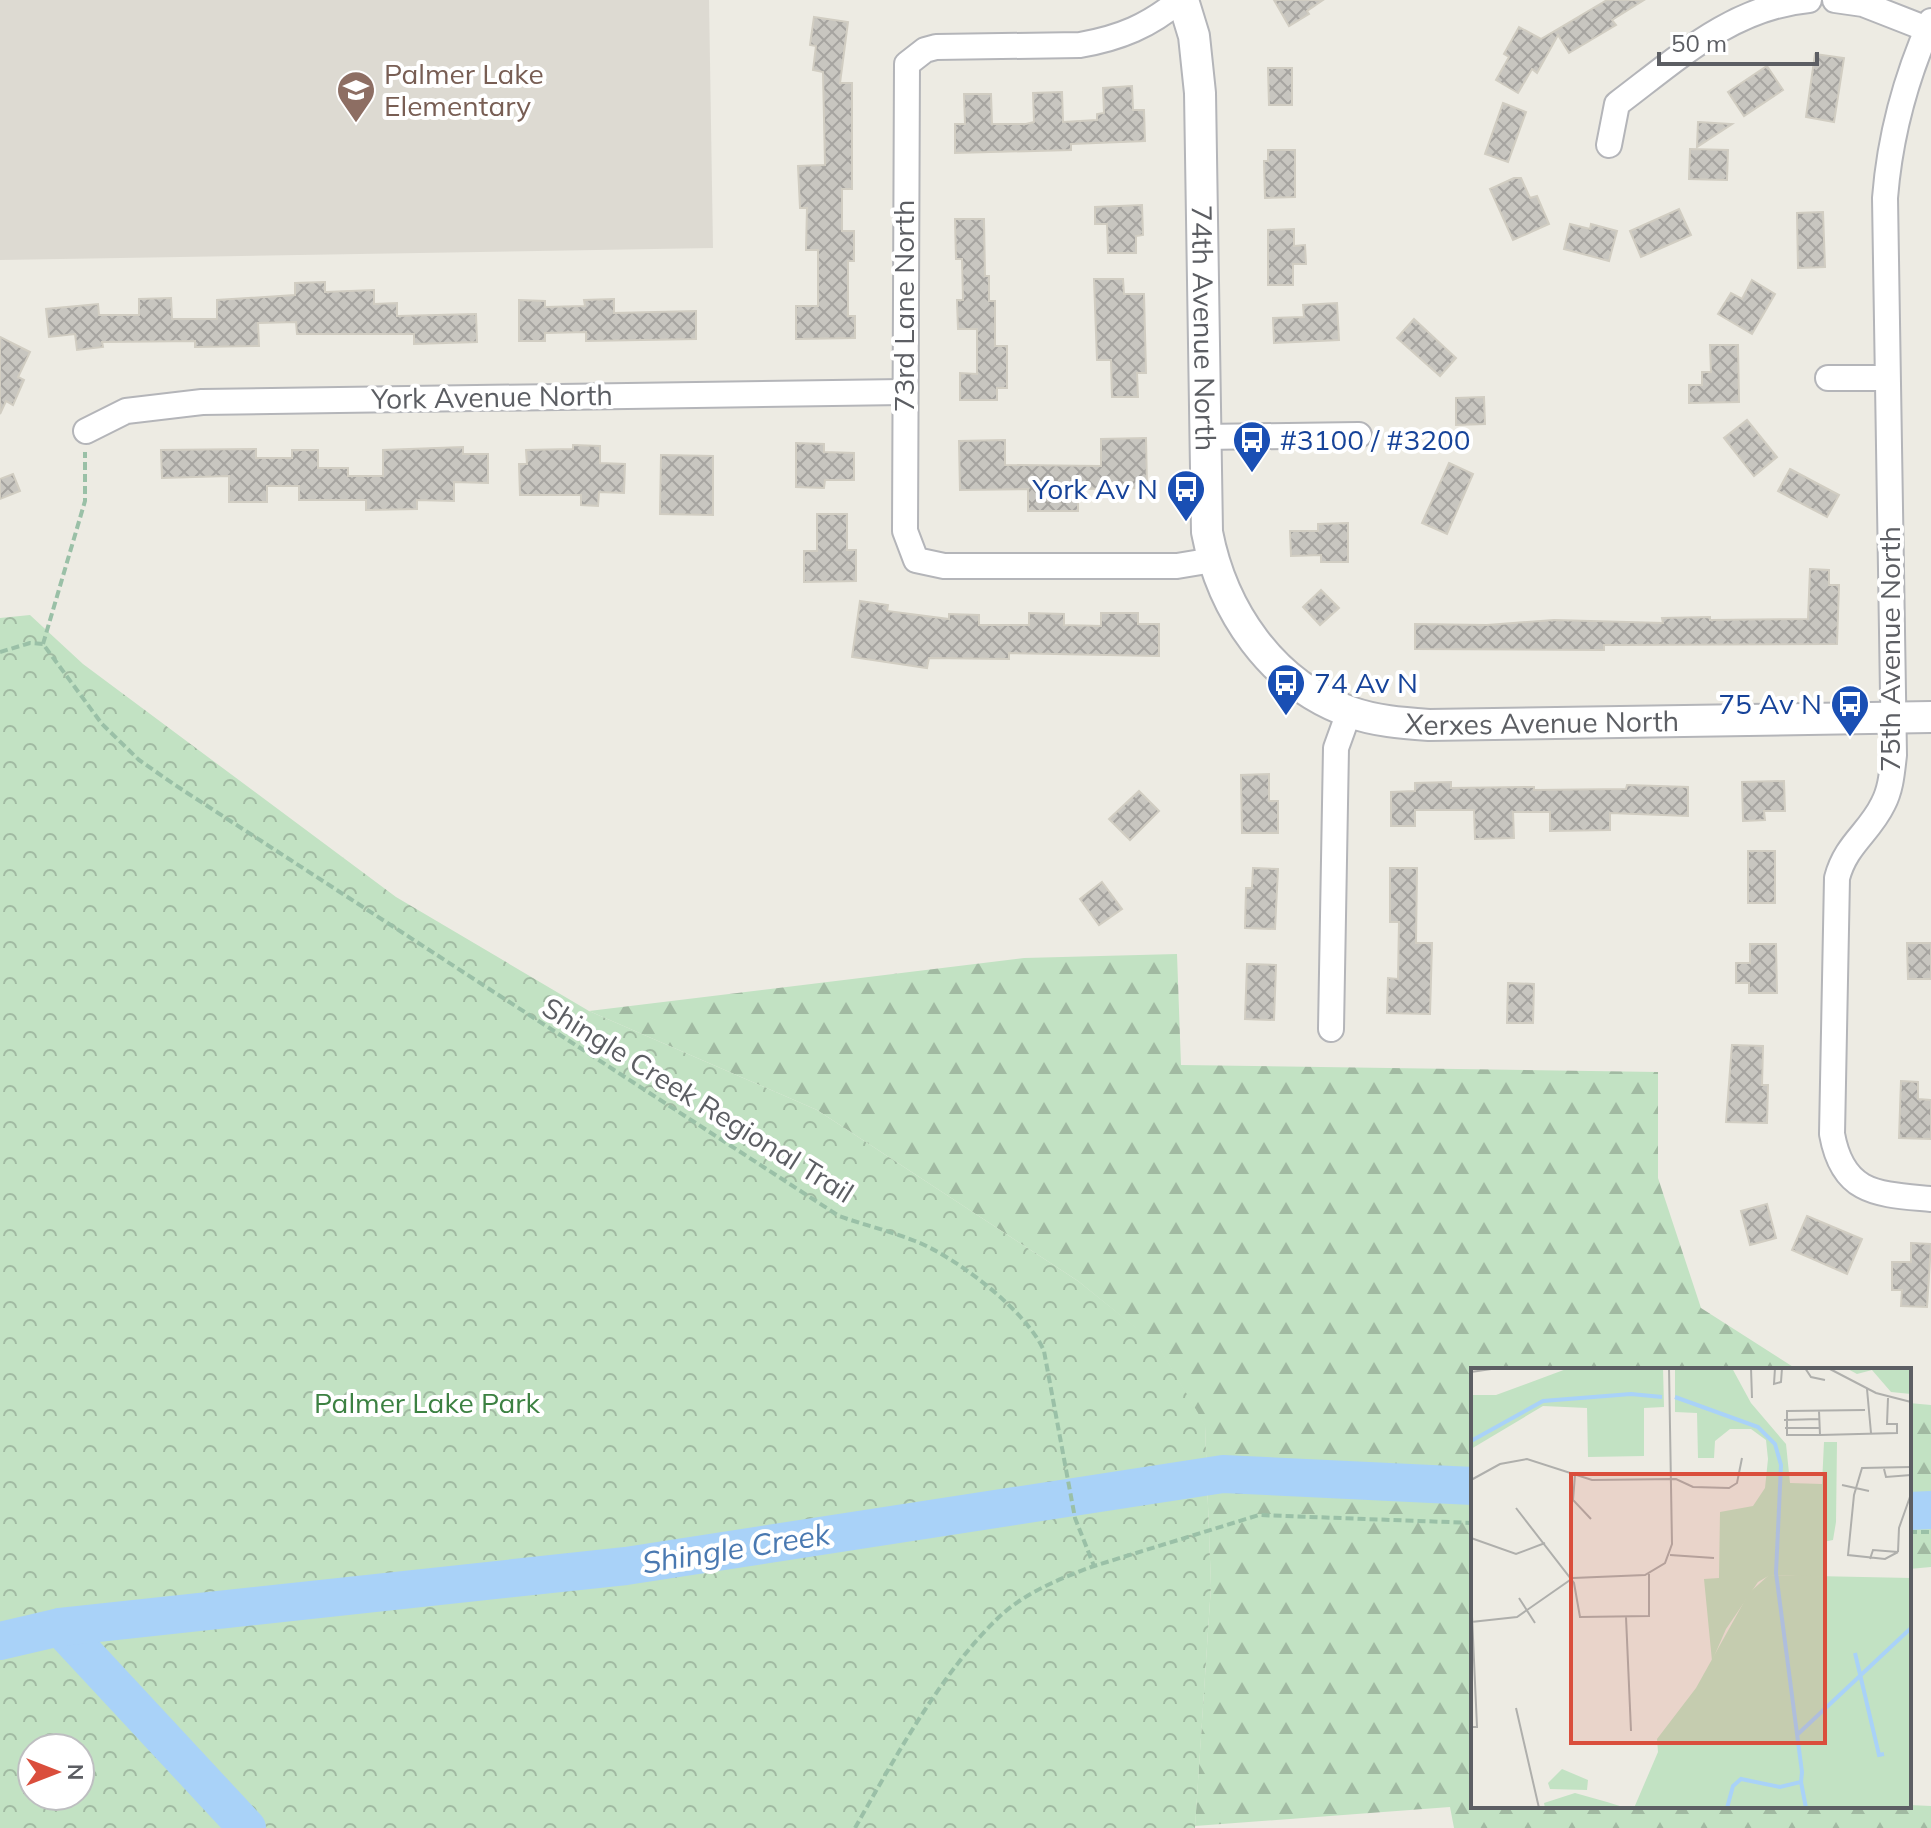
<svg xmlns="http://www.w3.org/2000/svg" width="1931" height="1828" font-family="Mulish,sans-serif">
  <defs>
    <pattern id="forest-firs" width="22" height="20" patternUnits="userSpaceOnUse" patternTransform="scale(2)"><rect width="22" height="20" fill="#c2e2c3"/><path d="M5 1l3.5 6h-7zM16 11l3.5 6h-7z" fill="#a1baa2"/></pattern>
    <pattern id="park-crowns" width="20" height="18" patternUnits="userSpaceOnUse" patternTransform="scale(2)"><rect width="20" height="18" fill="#c2e2c3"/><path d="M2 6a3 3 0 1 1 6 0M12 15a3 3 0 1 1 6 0" fill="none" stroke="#a1baa2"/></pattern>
    <pattern id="building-cross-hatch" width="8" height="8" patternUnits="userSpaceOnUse" patternTransform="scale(2)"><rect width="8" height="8" fill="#c8c6c0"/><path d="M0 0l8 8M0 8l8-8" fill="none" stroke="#a6a4a0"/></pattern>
  </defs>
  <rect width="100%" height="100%" fill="#edebe3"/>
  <path fill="#dddad2" d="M0 0H709L713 248 0 260Z"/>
  <g fill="url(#forest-firs)">
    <path d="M1177 954 1181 1065 1658 1072V1178L1701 1308 1798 1370H1473V1806L1909 1805 1931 1806V1828H1454L1450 1807 1195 1826 1211 1586 1205 1426 1158 1346 1078 1281 817 1110 589 1011 1024 958Z"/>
    <path d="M1909 1403 1931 1405V1567L1909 1569Z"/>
  </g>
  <path fill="url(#park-crowns)" fill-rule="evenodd" d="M30 615 83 664 396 897 589 1011 817 1110 1078 1281 1158 1345 1205 1425 1211 1586 1195 1828H0V618ZM32 1748H80V1796H32Z"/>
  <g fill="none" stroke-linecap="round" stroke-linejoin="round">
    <g stroke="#a9d2f8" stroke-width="38">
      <path d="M1909 1511 1931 1510"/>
      <path d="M60 1627 247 1828"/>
      <path d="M0 1641 60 1627 626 1566 1223 1474 1473 1486"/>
    </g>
  </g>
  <g fill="url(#building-cross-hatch)" stroke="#d1cdc2" stroke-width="2">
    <path d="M1274 0H1323L1307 11 1309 14 1289 26Z"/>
    <path d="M1607 0H1644L1612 20 1616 25 1569 53 1558 35 1537 73 1532 69 1518 93 1496 80 1509 57 1504 54 1519 27 1541 39Z"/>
    <path d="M814 17 848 22 840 83H852V189H842V231H854V261H848V316H855V338L796 339V306H818V250H806L807 208H800L798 166 825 165 823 72 813 70 816 46 810 45Z"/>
    <path d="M1815 54 1844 58 1834 122 1806 117Z"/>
    <path d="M1767 66 1783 90 1744 116 1728 92Z"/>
    <path d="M1268 68H1292V105H1269Z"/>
    <path d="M1132 86 1133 110H1144L1145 141 1071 144V150L955 153V124H965L964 94H991L992 124H1026L1034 122 1033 93 1062 92 1063 122 1097 120V114L1104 113 1103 88Z"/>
    <path d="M1503 103 1526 112 1508 162 1485 154Z"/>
    <path d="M1698 122 1732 124 1697 147Z"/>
    <path d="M1690 149 1728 150 1727 180 1689 179Z"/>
    <path d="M1268 150H1295V197L1265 198 1264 161H1268Z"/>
    <path d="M1514 178H1521L1530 198 1537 196 1549 224 1513 240 1490 189Z"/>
    <path d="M1142 205 1143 235 1136 236V253H1108L1107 224H1095V207Z"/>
    <path d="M1679 209 1691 235 1641 257 1630 231Z"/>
    <path d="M1823 212 1825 267 1798 268 1797 213Z"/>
    <path d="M955 219H984L985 276H989V301H995V346H1007V388H997V400H960V373L977 374V329H958L957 300H963L962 259H956Z"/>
    <path d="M1570 224 1590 229 1591 224 1617 231 1609 261 1564 249Z"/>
    <path d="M1294 229V246L1305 245 1306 264H1293V285H1268V230Z"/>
    <path d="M1094 279H1123L1124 294H1144L1146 373H1137L1138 397H1112L1111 360H1097Z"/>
    <path d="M1752 280 1775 294 1752 334 1718 314 1731 293 1742 299Z"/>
    <path d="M325 282V292L374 290V304L397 303V316L476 314 477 342 414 344V334H297L296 322 258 323 259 346 195 347V341L102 342 103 347 77 350 75 334 49 337 46 309 98 304 99 315H139V299L171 298 172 319H217V300L295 295V283Z"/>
    <path d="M614 299V313L696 311V339L586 341V332L545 333V341H519V300L545 301V307L585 306 584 300Z"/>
    <path d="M1337 303 1339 340 1274 343 1273 318 1304 317 1303 305Z"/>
    <path d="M1414 319 1456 358 1440 376 1397 338Z"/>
    <path d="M0 337 30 352 18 377 24 380 13 405 6 401 0 414Z"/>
    <path d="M1710 345H1738L1739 402 1689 403V385H1702V372H1711Z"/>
    <path d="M1484 397 1485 424 1456 425V398Z"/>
    <path d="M1747 420 1777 457 1754 476 1724 438Z"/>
    <path d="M1146 438 1147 488 1078 489V511H1028V489L960 490 959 441 1005 440V465L1101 466V439Z"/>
    <path d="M796 443 824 444V452L854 453V480H825L824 488 796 487Z"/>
    <path d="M573 445 600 446V463L625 464 624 493 599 492 598 506 581 505V495H520L519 464H527L526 450 573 449Z"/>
    <path d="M463 447V454H488V483L454 482V501L417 500V509L366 510V500H299V486H267V502H229V476L162 478 161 450 256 449V458H292V450H318V468H348V476H383V450Z"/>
    <path d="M661 455 713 456V515L660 514Z"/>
    <path d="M1449 463 1473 474 1447 534 1422 523Z"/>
    <path d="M1790 469 1839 495 1827 517 1778 491Z"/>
    <path d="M13 474 20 491 0 499V479Z"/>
    <path d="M817 514H847V550H856V581L804 582V551H817Z"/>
    <path d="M1348 523V562H1321V555L1291 556 1290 531H1318V524Z"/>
    <path d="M1810 569 1829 570V585H1839L1837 644 1604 645V650L1415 649V624L1487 625 1554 620 1663 623 1662 618 1710 617V620L1808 619Z"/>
    <path d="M1321 590 1339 608 1320 625 1303 607Z"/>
    <path d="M860 601 888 605 887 611 949 619V614L979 615V625H1029V613L1064 614V625L1101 626V613H1138V624H1159V656L1009 653V659L929 658 927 668 852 657Z"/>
    <path d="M1269 774V801H1278V833H1242L1241 775Z"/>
    <path d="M1784 781 1785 811H1764L1765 820 1743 821 1742 782Z"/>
    <path d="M1451 782V788L1534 787V790L1626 789 1627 785 1688 787V816L1610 813V830L1550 831V812H1513L1514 838 1475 839 1474 810H1415V826H1391V792L1415 791V783Z"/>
    <path d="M1139 791 1159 811 1130 840 1109 819Z"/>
    <rect x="1748" y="851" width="27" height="52"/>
    <path d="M1253 868 1278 869 1275 929 1245 928 1246 888H1252Z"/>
    <path d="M1390 868H1417L1416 943H1432L1430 1014 1387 1013 1388 978 1398 979 1399 922H1390Z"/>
    <path d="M1102 882 1122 909 1099 925 1080 899Z"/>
    <path d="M1907 943H1931V979H1908Z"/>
    <path d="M1750 944H1776L1777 993H1749V983H1736V963H1750Z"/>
    <path d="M1247 964 1276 965 1274 1020 1245 1019Z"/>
    <path d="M1508 983 1534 984 1533 1023H1507Z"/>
    <path d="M1732 1045 1763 1046 1762 1085H1768L1767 1123 1726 1122Z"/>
    <path d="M1901 1081 1918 1082V1099L1931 1100V1139L1899 1138Z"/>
    <path d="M1767 1204 1776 1238 1750 1245 1741 1211Z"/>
    <path d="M1807 1216 1862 1239 1847 1274 1792 1250Z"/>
    <path d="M1911 1243 1931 1244 1927 1307 1901 1306 1902 1290H1892V1262H1911Z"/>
  </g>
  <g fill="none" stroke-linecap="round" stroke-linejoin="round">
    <g stroke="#b4b5b9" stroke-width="28">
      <g id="minor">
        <path d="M1180 0C1149 26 1120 38 1080 45L936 47 925 50 907 64 905 531 916 560 944 566H1177L1213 560"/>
        <path d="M1835 0 1863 4 1927 29"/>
        <path d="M1931 21C1905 79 1890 135 1885 198L1894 755C1892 772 1891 789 1883 804 1869 833 1846 844 1837 878L1832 1134C1843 1195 1878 1194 1931 1199"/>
        <path d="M1609 145 1617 104C1677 59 1732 7 1809 0"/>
        <path d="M1828 378H1887"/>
        <path d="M86 431 126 411 202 402 903 392"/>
        <path d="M1203 437 1359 435"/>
        <path d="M1331 1029 1336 748 1349 712"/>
      </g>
    </g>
    <g stroke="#b4b5b9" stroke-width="34">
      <g id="tertiary">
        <path id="s1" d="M1183 0 1194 36 1200 93 1207 532C1222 610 1271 684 1350 712 1375 721 1402 723 1429 725L1931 717"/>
      </g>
    </g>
    <g stroke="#9ac0a7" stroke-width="4" stroke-dasharray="8 4" stroke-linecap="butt">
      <path d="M43 644 85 501V452"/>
      <path d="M0 652 30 643 43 644 102 724 139 760 175 785 839 1216C864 1225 890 1231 915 1241 956 1257 1027 1311 1044 1351L1075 1518 1094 1566 1259 1515 1473 1523"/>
      <path d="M1909 1532H1931"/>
      <path d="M855 1828C893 1761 941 1673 997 1619 1022 1594 1061 1578 1094 1566"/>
    </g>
    <use href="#minor" stroke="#fff" stroke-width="24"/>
    <use href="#tertiary" stroke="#fff" stroke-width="30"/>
  </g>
  <defs>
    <g id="school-pin" transform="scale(2)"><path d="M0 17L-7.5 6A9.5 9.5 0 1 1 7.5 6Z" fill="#8d6e63" stroke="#fff"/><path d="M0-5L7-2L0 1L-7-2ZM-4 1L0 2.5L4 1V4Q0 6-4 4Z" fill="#fff"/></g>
    <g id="bus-pin" transform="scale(2)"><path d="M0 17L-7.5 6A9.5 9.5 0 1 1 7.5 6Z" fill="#1a4fb4" stroke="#fff"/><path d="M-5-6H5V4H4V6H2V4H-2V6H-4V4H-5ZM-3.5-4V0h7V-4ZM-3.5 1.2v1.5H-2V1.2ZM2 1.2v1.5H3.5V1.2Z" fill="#fff"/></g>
  </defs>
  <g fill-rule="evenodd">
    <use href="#school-pin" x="356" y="90"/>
    <use href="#bus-pin" x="1252" y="440"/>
    <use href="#bus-pin" x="1186" y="489"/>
    <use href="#bus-pin" x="1286" y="683"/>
    <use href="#bus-pin" x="1850" y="704"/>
  </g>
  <g text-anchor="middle" stroke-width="8" stroke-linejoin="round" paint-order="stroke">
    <g font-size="28" fill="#785e54" stroke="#fff" text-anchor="start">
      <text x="384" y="84">Palmer Lake<tspan x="384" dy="32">Elementary</tspan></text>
    </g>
    <g font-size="28" fill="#5c5e63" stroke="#fff">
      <text transform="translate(904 306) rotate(-90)" y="10">73rd Lane North</text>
      <text dy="10" stroke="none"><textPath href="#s1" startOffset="330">74th Avenue North</textPath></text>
      <text transform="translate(492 397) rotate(-1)" y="10">York Avenue North</text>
      <text transform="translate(1890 649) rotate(-90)" y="10">75th Avenue North</text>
      <text dy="10" stroke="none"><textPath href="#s1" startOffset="968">Xerxes Avenue North</textPath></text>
      <text transform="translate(698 1100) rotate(32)" y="10">Shingle Creek Regional Trail</text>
    </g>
    <g font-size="28" fill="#164399" stroke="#fff" text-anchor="start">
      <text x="1280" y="450">#3100 / #3200</text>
      <text x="1158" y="499" text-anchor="end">York Av N</text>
      <text x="1314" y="693">74 Av N</text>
      <text x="1822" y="714" text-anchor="end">75 Av N</text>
    </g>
    <g font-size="28" fill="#3c8142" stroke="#fff">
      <text x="427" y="1413">Palmer Lake Park</text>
    </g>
    <g font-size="30" font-style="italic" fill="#4a79b1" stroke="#fff">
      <text transform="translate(736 1549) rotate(-9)" y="10">Shingle Creek</text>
    </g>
  </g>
  <g transform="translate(1471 1368)">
    <rect width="440" height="440" fill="#edebe3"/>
    <path d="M375 0H440V26L420 24 401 2 386 6Z" fill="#c2e2c3"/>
    <path d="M204 0H261L280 35 315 76 319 115 351 116 353 74H366L365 154 362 172 352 174 354 209 299 207 287 214 255 261 241 293 233 211 248 210 249 144 282 138 294 120 297 91 295 72 280 61H259L244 73 243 90H227L226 45 204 44Z" fill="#c2e2c3"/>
    <path d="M91 401 117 412 116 422 79 421 77 415Z" fill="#c2e2c3"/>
    <path d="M98 0H192L193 39 173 40V88L117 89 116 40 72 38 0 81V27H25ZM298 207 440 210V440H163L187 384 186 371 225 320 278 225ZM104 425 136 434 155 440H74L73 435Z" fill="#c2e2c3"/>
    <path fill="none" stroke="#a9d2f8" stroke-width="4" d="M204 29 287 59 304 76 310 97 305 205 331 404 330 414 309 419 270 411 262 418 256 440M0 73 72 33 160 26 191 29M384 285 408 387 413 386M327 366 440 260M330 414 335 440"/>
    <path fill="none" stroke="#afafac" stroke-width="2" d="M280 0 281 30M304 0 303 16 310 14 311 0M334 0 340 9 354 12M357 0 405 25 440 34M0 4 27 0M396 21 400 65M348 43 349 67H316V43L394 42M313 52 348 51M314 60H348M349 67 426 65V56H416L417 30M413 101 415 109 440 107M104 107 102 132 120 151M0 112 29 96 56 91 121 112 205 111 222 119 258 120 266 115 271 90M371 117 398 123M45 140 103 215 109 249 178 248V206M0 170 45 186 74 175M427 184 414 191 377 187 383 127 391 100 440 99M427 184 428 160 440 126M199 187 243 190M399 191 402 182 427 184M0 226 6 359H0M48 230 64 255M155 249 160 363M0 254 46 249 102 210 174 207 194 195 201 176 198 0M45 340 68 440"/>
    <path fill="#da4e3c" fill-opacity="0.15" stroke="#da4e3c" stroke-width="4" d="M100 106H354V375H100Z"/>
    <rect width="440" height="440" fill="none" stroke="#5c5e63" stroke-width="4"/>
  </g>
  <g transform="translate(56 1772) rotate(90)"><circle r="38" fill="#ffffff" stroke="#bebfc1" stroke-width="2"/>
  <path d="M0-6L14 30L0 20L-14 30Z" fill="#da4e3c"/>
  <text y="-12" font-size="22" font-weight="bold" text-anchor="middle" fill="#5c5e63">N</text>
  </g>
  <path d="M1659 52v12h158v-12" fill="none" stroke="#5c5e63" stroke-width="4"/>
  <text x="1671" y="52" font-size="24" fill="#5c5e63" stroke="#ffffff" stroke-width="6" paint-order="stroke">50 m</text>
</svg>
